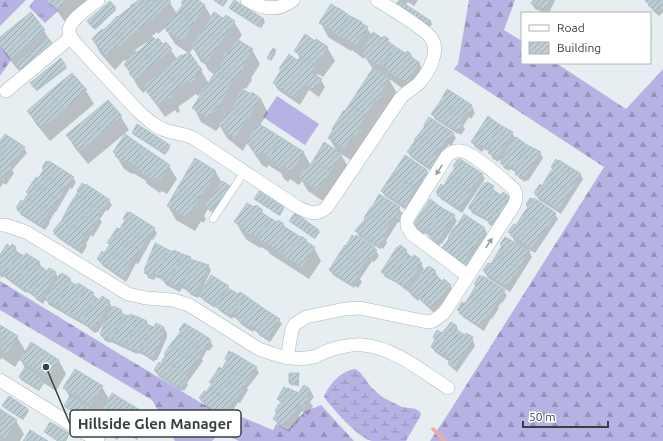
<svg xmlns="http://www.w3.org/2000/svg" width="663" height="441" font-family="Ubuntu,sans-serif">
  <defs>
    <pattern id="grass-tufts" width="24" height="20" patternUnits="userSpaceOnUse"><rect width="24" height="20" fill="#b7b2e4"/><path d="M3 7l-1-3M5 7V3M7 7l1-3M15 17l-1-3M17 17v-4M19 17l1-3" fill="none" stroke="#9692ba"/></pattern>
    <pattern id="forest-firs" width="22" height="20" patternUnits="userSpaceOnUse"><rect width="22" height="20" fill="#b7b2e4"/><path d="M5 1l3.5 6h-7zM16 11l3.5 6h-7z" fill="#9692ba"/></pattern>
    <pattern id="wetland-marsh" width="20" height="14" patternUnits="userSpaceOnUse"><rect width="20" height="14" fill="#b7b2e4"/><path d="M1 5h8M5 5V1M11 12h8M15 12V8" fill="none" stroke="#9692ba"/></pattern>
    <pattern id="building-hatch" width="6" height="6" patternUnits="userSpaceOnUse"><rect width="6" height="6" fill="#bdcdd3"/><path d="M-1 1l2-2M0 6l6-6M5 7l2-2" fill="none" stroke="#9aa8ad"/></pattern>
  </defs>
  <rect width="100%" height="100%" fill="#e6eef2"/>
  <path fill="url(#grass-tufts)" d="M34 0H48L58 11 45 23 29 7Z"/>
  <g fill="url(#forest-firs)">
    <path d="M0 0H26L0 26Z"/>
    <path d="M469 0H515L504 30 522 41V63H556L626 109 663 69V441H430L448 414 604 167 454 69 458 64Z"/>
    <path d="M0 44 11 60 0 76Z"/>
    <path d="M0 281C77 328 154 375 231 421L237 415 273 430 276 424 288 430 304 412 321 405 354 441H239L220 433 212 441H175L152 400 0 310Z"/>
  </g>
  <path fill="url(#wetland-marsh)" d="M355 369 360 372 371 387 382 397 402 407 416 409 420 412 421 415 406 441C395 441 382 441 372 441 359 439 331 407 324 397 329 384 341 371 355 369Z"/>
  <path fill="#b7b2e4" d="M277 96 319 124 305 145 263 117Z"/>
  <g fill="#0003" fill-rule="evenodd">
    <path d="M49 0H91L65 22Z"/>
    <path d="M140 0H168L177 14 183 5 182 3 184 0H196L205 6 212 18 234 22 242 35 238 41 252 50 260 64 251 78 252 80 246 89 244 88 243 90 251 96 252 94 261 99 268 113 260 125 304 153 311 166 338 153 329 138 373 69 365 57 364 59 352 50 351 51 328 37 321 23 349 17 361 22 367 28 372 36 383 39 388 40 391 45 406 54 411 55 414 60 419 63 427 77 415 94 410 92 409 93 388 78 397 93 352 161 340 153 349 168 326 203 308 191 302 181 299 185 290 179 288 182 284 179 281 173 268 165 267 168 262 165 247 143 243 151 227 138 220 126 216 131 201 122 194 108 203 93 198 96 196 94 178 107 180 111 177 113 175 110 165 117 146 90 143 93 138 87 125 64 129 61 127 59 126 61 124 60 115 70 100 53 93 39ZM165 28 175 44 188 53 182 58 177 59 166 43 163 46 152 36 157 32 158 34ZM147 42 149 44 137 53 135 50ZM193 48 201 62 205 64 208 70 215 75 206 90 203 88 209 84 201 70 189 54Z"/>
    <path d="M213 0H228L223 7Z"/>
    <path d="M400 0H418L414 6 408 2 405 6 431 22 432 24 428 30 403 4Z"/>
    <path d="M534 0H555L549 13H545L535 9 532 4Z"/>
    <path d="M648 0H663V12L659 16 653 11 647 1Z"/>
    <path d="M234 1 264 20 265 22 261 28 231 10 230 8Z"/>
    <path d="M115 8 116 10 95 30 89 23Z"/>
    <path d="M31 14 44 31 52 44 19 71 5 54 0 44V38Z"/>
    <path d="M650 26 652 33 650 34Z"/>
    <path d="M315 42 327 47 335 61 323 77 318 74 316 76 321 80 325 87 319 97 309 90 300 105 278 90 274 83 300 58 296 51Z"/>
    <path d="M275 51 276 53 271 61 268 58Z"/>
    <path d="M66 66 67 68 37 91 32 85Z"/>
    <path d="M72 74 86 91 94 104 50 141 36 124 28 111Z"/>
    <path d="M108 101 121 117 129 130 88 164 75 148 67 135Z"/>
    <path d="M471 106 475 113 471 119 469 117 463 126 465 129 461 135 459 133 458 134 435 119 432 114Z"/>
    <path d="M430 118 453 134 456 138 451 146 449 144 431 171 411 157 408 152Z"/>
    <path d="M496 124 512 133 516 139 540 153 543 158 528 181 526 180 525 182 519 178 517 173 510 169 509 171 504 168 501 160 500 159 498 162 492 158 490 152 484 149 482 152 475 147 472 142Z"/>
    <path d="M133 133 169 146 170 148 165 155 134 135Z"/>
    <path d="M0 143 24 148 27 153 12 170 14 173 6 185 3 183 0 188Z"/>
    <path d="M114 152 169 166 177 179 167 194 162 191 160 193 147 184 145 180 133 173 132 174 124 169Z"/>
    <path d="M454 166 482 174 485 179 462 213 441 199 437 192 444 187 455 169Z"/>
    <path d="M552 167 580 174 583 179 561 214 539 200 535 193 542 187 554 169Z"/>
    <path d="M43 168 73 178 76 182 72 189 70 188 56 212H55L49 222 50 223 45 230 21 215 17 208 24 203 29 195 27 192 44 171Z"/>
    <path d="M426 170 429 175 408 211 385 196 382 192Z"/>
    <path d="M215 171 221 181 230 189 214 213 208 209 204 216 206 219 203 223 201 221 195 231 176 220 168 206Z"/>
    <path d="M487 183 493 187 495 193 501 196 509 198 512 202 496 229 489 224 487 221 472 213 470 208Z"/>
    <path d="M86 186 109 201 112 205 108 211 106 210 100 219 102 222 93 237 91 235 86 244 87 246 82 254 58 238 54 231 65 216 64 215 79 192Z"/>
    <path d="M255 199 283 207 284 209 280 216 257 201Z"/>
    <path d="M399 208 404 218 401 223 398 222 386 241 387 243 383 249 381 248 380 249 359 236 357 231 365 219Z"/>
    <path d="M262 211 264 215 277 223 278 221 284 225 286 229 300 239 306 240 309 245 314 248 321 261 309 279 270 254 268 251 261 247 260 248 247 240 243 235 236 222Z"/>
    <path d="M555 214 558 219 535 253 528 249 532 257 510 292 488 278 484 271 491 265 509 239 516 243 509 232 516 227Z"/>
    <path d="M464 215 484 228 488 236 484 242 483 241 470 260 472 263 468 269 441 250Z"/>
    <path d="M454 216 457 221 442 244 441 243 439 246 433 242 431 237 425 233 423 235 418 231 415 226Z"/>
    <path d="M290 221 318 230 320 232 315 239Z"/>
    <path d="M154 229 157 233 153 240 152 239 138 264 136 263 126 282 103 266 101 263 98 259 105 254 110 246 108 243 120 231Z"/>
    <path d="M15 247 18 253 24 257 39 263 42 267 48 272 50 269 56 273 58 278H70L72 284 93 294 100 301 109 302 113 309 121 311 124 315 147 322 149 326 154 329 156 325 164 328 167 333V337L157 360H155L154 362 144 355 138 353 137 354 111 342V343L105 341 102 336 106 322 105 321 98 332H96L95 333 86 326 49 305 46 299 43 304 36 299 35 297 27 292 26 293 3 276 2 278 0 276V257L11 248Z"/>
    <path d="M376 251 379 256 374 262 372 261 360 279 362 282 358 288 355 286 354 288 333 275 330 270Z"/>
    <path d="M406 251 413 259 419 260 424 269 420 275 421 276 430 267 435 272 438 277 437 278 442 282 450 285 453 290 434 313 419 299 418 301 412 296 409 291 408 290 407 291 397 283 385 277 382 272Z"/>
    <path d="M175 252 190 258 192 260 208 266 211 270 203 288 228 287 229 290 279 320 282 324 270 342 259 335 257 332 254 330 253 332 242 325 237 319 233 317 232 319 220 311 216 305 215 308 203 300 200 295 198 298 191 295 188 291 182 288 180 292 166 285 163 280 156 277 154 280 148 278 145 270 174 254Z"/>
    <path d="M477 287 504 291 507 296 502 303H501L498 307 499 308 492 319 491 318 484 331 463 317 459 310 465 305Z"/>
    <path d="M451 323 457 327 459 333 472 338 475 346 457 372 452 368 449 364 450 362 435 352 432 347Z"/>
    <path d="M0 326 17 337 26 352 31 344 59 361 66 374 56 391 44 383 39 391 21 380 20 378 25 368 20 359 15 367 2 358 0 360Z"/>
    <path d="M180 330 209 338 213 346 209 351 207 350 202 359 203 361 187 383 188 385 184 391 182 390 181 391 159 377 155 370 161 365 181 332Z"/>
    <path d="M226 359 256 368 259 373 247 388 248 390 240 403 238 402 232 412 233 414 228 421 205 406 200 398 207 394 212 385 211 382 222 370 228 361Z"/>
    <path d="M298 374 299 376V386L291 385 290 383Z"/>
    <path d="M304 386 310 390 314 397 310 402 313 406 308 415 302 411 299 416 300 418 296 425 294 424 289 432 279 426 274 419 278 414 276 411 283 407 278 399 298 395Z"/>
    <path d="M102 387 109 399 139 411 147 424 137 440 123 431 117 440 100 428 99 426 109 420 103 411 99 418 89 412 85 419 66 408 65 406 70 398 65 388Z"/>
    <path d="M3 406 27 409 29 411 23 420Z"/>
    <path d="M0 410 16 421 24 434 20 441H0Z"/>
    <path d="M45 432 68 434 69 436 66 441H57Z"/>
  </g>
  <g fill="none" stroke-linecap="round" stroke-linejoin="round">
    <path stroke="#ebaba6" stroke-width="3.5" d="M433 429 445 441"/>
  </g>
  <g fill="url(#building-hatch)" stroke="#b0c5cd">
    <path d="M49 0H69L57 9Z"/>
    <path d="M139 0H142L155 16 150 21 148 19 145 22 146 23 140 29 125 11 131 7 130 6Z"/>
    <path d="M142 0H169L171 2 161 10 162 11 155 16Z"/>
    <path d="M183 0H198L205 5 195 22 178 11 183 4 181 3Z"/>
    <path d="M214 0H226L222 5Z"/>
    <path d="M234 0 264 19 259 27 229 8Z"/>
    <path d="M399 0 431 21 426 29 394 8Z"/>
    <path d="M533 0H550L545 10 531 4Z"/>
    <path d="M647 0H663V11L660 8 656 12 648 5 649 4 645 1Z"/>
    <path d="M110 1 116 8 93 28 87 21Z"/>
    <path d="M331 4 339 9V8L350 16 337 35 327 27V28L319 23Z"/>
    <path d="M125 11 140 29 128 37 129 38 124 43 109 25 117 16 118 17Z"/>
    <path d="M178 11 195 22 182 41 166 31 167 29 164 28 170 19 172 20Z"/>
    <path d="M31 12 45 30 39 35V36L29 43 15 25Z"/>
    <path d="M214 12 223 18 226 15 235 21 221 42 203 30Z"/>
    <path d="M350 16 362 22 361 23 368 27 356 46 344 37 343 39 337 35Z"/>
    <path d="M15 25 29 43 23 47 24 48 11 58 0 45V37Z"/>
    <path d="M109 25 124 43 117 48 116 47 107 57 92 39 102 29 103 30Z"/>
    <path d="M203 30 221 42 207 62 199 56 200 54 192 48 193 47 191 46Z"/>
    <path d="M373 32 382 38 384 36 389 39 387 41 396 47 383 66 380 64 379 66 364 56 365 55 361 52Z"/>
    <path d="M305 34 315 41 316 39 328 47 316 65 294 51Z"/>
    <path d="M47 37 54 45 23 72 16 64Z"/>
    <path d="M153 37 156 40 158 38 163 44 166 42 172 49 154 64 142 48Z"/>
    <path d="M237 39 253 49 243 65 245 66 238 77 236 75 233 81 216 71 225 58 222 57 226 51 228 53Z"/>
    <path d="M396 47 405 53 407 51 411 54 410 56 420 63 407 82 402 79V80L387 71 388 69 383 66Z"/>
    <path d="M142 48 154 64 135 80 129 73 130 72 124 64 128 60 126 59 132 54 133 55Z"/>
    <path d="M273 48 276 50 269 60 267 58Z"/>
    <path d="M189 52 202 70 194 76 196 79 190 84 188 81 178 88 164 70 169 67 168 65 181 55 182 56Z"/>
    <path d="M289 54 297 60 300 57 303 59 304 57 316 65 311 72 322 79 314 90 305 84 295 98 273 83 281 70 279 69Z"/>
    <path d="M61 58 66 66 36 90 30 83Z"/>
    <path d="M373 68 390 79 379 95 381 96 378 101 376 100 366 115 349 105Z"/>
    <path d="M164 70 178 88 171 94 173 97 169 100 167 97 157 105 143 87 147 84 146 83Z"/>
    <path d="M216 71 233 81 226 91 228 92 215 112 213 110 208 118 192 108 202 93 200 91 203 87 205 88Z"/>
    <path d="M72 73 87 90 64 110 49 92Z"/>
    <path d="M242 89 251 94 252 92 261 99 248 118 232 107 237 100 235 99Z"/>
    <path d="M447 89 472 105 471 106 473 108 469 115 466 113 463 117 440 102Z"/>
    <path d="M49 92 64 110 42 128 27 111Z"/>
    <path d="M108 100 122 116 102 133 89 116Z"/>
    <path d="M440 102 463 117 460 122 463 124 459 131 456 129 455 130 431 114Z"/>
    <path d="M349 105 366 115 358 129 360 130 356 136 353 134 344 148 328 138 333 130 332 129 344 110 345 111Z"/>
    <path d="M232 107 248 118 235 138 227 133 228 131 218 124 225 114 226 115Z"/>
    <path d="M89 116 102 133 80 151 66 135Z"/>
    <path d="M488 116 500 125 485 148 481 145 479 147 471 142Z"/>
    <path d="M429 117 454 133 448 142 446 140 440 149 418 135 425 126 424 125Z"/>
    <path d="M258 123 282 138 269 158 260 152 259 155 253 151 254 148 246 143Z"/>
    <path d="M137 124 170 145 164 153 132 133Z"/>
    <path d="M500 125 513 132 498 156 497 155 495 157 488 153 490 150 485 148Z"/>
    <path d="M5 134 25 147 13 162 0 153V141Z"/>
    <path d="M125 134 145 148 133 165 126 160 124 162 115 156 116 154 113 152Z"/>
    <path d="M418 135 440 149 434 158 437 159 432 167 429 166V167L407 152 415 141 414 140Z"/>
    <path d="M516 137 527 145 512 168 507 165 506 167 500 163 502 161 500 160 513 138 515 139Z"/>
    <path d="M282 138 304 152 292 172 282 166 280 169 275 166 277 163 269 158Z"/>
    <path d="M324 142 342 154 330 172 313 161Z"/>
    <path d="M527 145 541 152 525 177 523 176 522 178 515 174 517 171 512 168Z"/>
    <path d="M145 148 170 165 159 181 154 178 152 180 138 171 139 169 133 165Z"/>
    <path d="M0 153 13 162 10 166 12 168 3 181 0 179Z"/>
    <path d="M405 155 427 170 426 171 428 172 423 180 421 179 415 188 393 173Z"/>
    <path d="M195 158 216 171 210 180 212 181 209 187 207 186 199 199 178 187Z"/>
    <path d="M458 159 459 160 460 159 483 174 475 185H476L472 191 449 176 455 168 453 166Z"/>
    <path d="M556 159 558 161 559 160 581 174 570 192 547 177 553 168 551 167Z"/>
    <path d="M46 161 48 162 49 161 74 177 64 189 41 174 44 169 42 168Z"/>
    <path d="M313 161 330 172 318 190 299 178 307 165 309 166Z"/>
    <path d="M393 173 415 188 409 197 411 198 405 207 381 191Z"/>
    <path d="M41 174 64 189 59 200 32 183 36 177 38 178Z"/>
    <path d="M449 176 472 191 468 197H467L459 209 437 195 438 194 436 192 441 184 444 186Z"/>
    <path d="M547 177 570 192 558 210 535 195 536 194 534 193 540 184 542 186Z"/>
    <path d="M222 181 230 186 212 212 204 206Z"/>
    <path d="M487 182 494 186 492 189 496 192 481 215 468 208 484 183 486 184Z"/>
    <path d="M32 183 59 200 49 212 26 197 29 193 26 192Z"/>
    <path d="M82 183 85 185 86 184 110 200 105 207 104 206 101 211 76 195 78 192 77 191Z"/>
    <path d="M178 187 199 199 196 204 199 205 196 210 193 209 187 218 167 206Z"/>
    <path d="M259 191 284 207 279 215 254 199Z"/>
    <path d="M496 192 501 195 503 192 510 197 508 199 510 200 493 225 481 215Z"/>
    <path d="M379 194 400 207 398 210 402 213 398 219 395 218 389 227 367 213 371 207H372Z"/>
    <path d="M76 195 101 211 98 215 100 217 96 223 69 206Z"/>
    <path d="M26 197 49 212 46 217 48 218 42 226 17 210 18 209 16 208 21 200 23 202Z"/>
    <path d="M530 198 533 199 534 198 556 213 546 229 523 214 528 207 526 205Z"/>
    <path d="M430 199 442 208 426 232 422 229 420 231 414 226 415 224 414 223Z"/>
    <path d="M247 203 254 207 256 205 263 210 261 212 270 218 258 237 253 234 252 236 238 226 239 225 234 222Z"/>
    <path d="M69 206 96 223 90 233 88 231 85 235 62 220Z"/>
    <path d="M442 208 455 215 439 240 438 239 436 242 429 237 431 234 426 232Z"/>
    <path d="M127 212 129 213 130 212 155 228 146 240 122 225 125 221 123 219Z"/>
    <path d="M295 213 319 230 314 238 289 221Z"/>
    <path d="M367 213 389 227 383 236 385 238 380 245 378 244 377 245 355 231 365 219 364 218Z"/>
    <path d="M464 214 485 228 484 230 486 231 481 238 480 237 474 247 451 232 456 225 457 226Z"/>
    <path d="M523 214 546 229 541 235H540L532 249 510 235 511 233 508 232 514 224 516 225Z"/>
    <path d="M270 218 277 222 278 220 284 224 283 226 293 232 280 252 261 241V239L258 237Z"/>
    <path d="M62 220 85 235 83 239 85 241 79 250 54 234 55 232 53 231Z"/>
    <path d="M122 225 146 240 140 251 113 234 117 228 120 229Z"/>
    <path d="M293 232 300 237 301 236 307 240 305 241 315 247 302 267 282 255 283 254 280 252Z"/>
    <path d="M451 232 474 247 467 256 470 258 465 265 463 264 462 265 440 250 449 239 448 238Z"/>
    <path d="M113 234 140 251 130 263 107 249 110 244 107 243Z"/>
    <path d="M352 235 355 237 356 235 375 247 374 248 377 250 371 258 369 257 363 265 341 251 345 245 346 246Z"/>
    <path d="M505 237 530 251 522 262 523 263 519 270 496 255 502 246 500 244Z"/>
    <path d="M155 243 169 250 158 275 153 273 152 276 144 273 145 270H144Z"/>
    <path d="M7 244 11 247 12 244 16 247 14 250 19 253 4 275 0 273V255Z"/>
    <path d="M400 245 407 250 405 253 409 255 393 279 381 272 397 247 398 248Z"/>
    <path d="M107 249 130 263 127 268 129 269 124 278 99 261V260L97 259 102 251 104 253Z"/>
    <path d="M169 250 173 252 174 250 182 254 170 283 162 280 164 277 158 275Z"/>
    <path d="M341 251 363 265 357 275 360 277 355 284 352 282 351 284 329 270Z"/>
    <path d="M19 253 24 256 26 253 32 257 15 283 4 275Z"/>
    <path d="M182 254 191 257 190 259 193 260 182 285 179 284 178 288 170 284Z"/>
    <path d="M409 255 413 258 414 255 420 259 419 261 422 263 407 287 405 286 404 287 393 279Z"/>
    <path d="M496 255 519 270 515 276 514 275 507 287 485 273V272L483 270 488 263 491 264Z"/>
    <path d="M32 257 40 262 38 265 43 268 28 290 24 288 23 289 15 283Z"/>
    <path d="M193 260 209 265 196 294 187 291 188 288 182 285Z"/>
    <path d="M429 266 436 271 434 274 438 277 420 299 416 295 415 297 408 291 427 267 428 268Z"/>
    <path d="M43 268 47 271 49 268 56 272 55 274 56 275 40 300 28 290Z"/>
    <path d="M62 273 70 278 69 280 71 282 57 305 53 303 52 304 46 300V299L45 298 60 274 61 275Z"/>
    <path d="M211 275 229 286 217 304 213 302 212 304 199 296Z"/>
    <path d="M480 275 482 277 483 276 505 290 496 302 497 303 492 310 470 296 476 285 474 284Z"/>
    <path d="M438 277 442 281 444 279 451 285 431 309 420 299Z"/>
    <path d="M71 282 76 285 78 283 86 288 69 315 57 305Z"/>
    <path d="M86 288 94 293 92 295 96 298 82 321 69 315Z"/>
    <path d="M228 288 238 294 240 292 246 296 234 315 230 313 229 315 216 307Z"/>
    <path d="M102 296 110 301 108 305H109L95 328 94 327 92 329 82 321 96 298 99 300Z"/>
    <path d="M246 296 263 308 250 328 238 320 239 318 234 315Z"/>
    <path d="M470 296 492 310 489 315 488 314 481 327 459 313 460 311 457 310 462 302 465 303Z"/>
    <path d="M113 306 122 310 120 313 123 314 113 339 109 338 108 339 101 336V335L100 334 110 308 112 309Z"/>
    <path d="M263 308 280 319 268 338 255 330 256 329 251 326Z"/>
    <path d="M123 314 128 316 130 314 138 317 126 347 113 339Z"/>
    <path d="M138 317 147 321 146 324 151 326 140 351 126 347Z"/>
    <path d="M451 322 457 326 455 329 460 332 444 356 431 347 435 339 433 337 437 330 442 333Z"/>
    <path d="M156 323 164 327 163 331H165L154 356 153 355 152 357 145 354V353L140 351 151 326 154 327Z"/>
    <path d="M184 323 209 338 208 339 211 340 207 347 205 346 202 350 178 335 181 331 179 330Z"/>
    <path d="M0 325 18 336 7 354 0 349Z"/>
    <path d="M460 332 465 335 466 333 473 337 472 339 473 340 454 368 448 364 450 359 444 356Z"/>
    <path d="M178 335 202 350 199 354 201 356 197 362 170 345Z"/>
    <path d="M31 342 59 360 48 378 20 360Z"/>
    <path d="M170 345 197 362 187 374 163 359 166 355 164 354Z"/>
    <path d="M229 351 232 353V352L257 367 248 380 224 365 227 360 225 359Z"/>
    <path d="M163 359 187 374 185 379 186 380 182 387 179 386V387L155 372 156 371 154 370 159 362 161 364Z"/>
    <path d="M224 365 248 380 242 391 215 374 219 367 222 369Z"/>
    <path d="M25 367 44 379 38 389 19 377Z"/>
    <path d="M75 369 103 386 91 405 63 388Z"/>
    <path d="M289 373H299L298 384 289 383Z"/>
    <path d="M215 374 242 391 237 399 236 398 232 403 209 388 212 384 209 382Z"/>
    <path d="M304 385 310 389 306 396 309 398 304 409 298 405 295 409 297 410 292 418 290 417 284 426 273 419 277 412 275 411 279 404 282 405 283 403 277 399 284 387 287 389 288 388 298 393Z"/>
    <path d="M209 388 232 403 229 408 231 409 226 417 201 401V400L199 398 204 391 206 392Z"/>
    <path d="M112 393 140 410 129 427 101 410Z"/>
    <path d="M9 396 28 409 22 419 2 406Z"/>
    <path d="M70 396 90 408 83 418 64 406Z"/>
    <path d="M0 409 17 420 5 439 0 435Z"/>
    <path d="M104 416 123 428 116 438 97 426Z"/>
    <path d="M50 422 69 433 64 441H58L44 432Z"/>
    <path d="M30 430 48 441H23Z"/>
  </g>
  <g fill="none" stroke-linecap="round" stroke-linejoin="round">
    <g stroke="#aab7bd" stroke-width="8">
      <path id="lane" d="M213 219 245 171"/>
    </g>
    <g stroke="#aab7bd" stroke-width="14">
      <g id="street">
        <path d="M98 0C90 7 68 20 69 32 70 36 73 40 75 43L137 110C146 118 156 128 168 131 178 134 186 134 195 139L296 206C306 212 317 217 327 207L400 99C405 92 413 89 419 83 428 73 441 51 431 38 423 27 390 8 377 0"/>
        <path d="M247 0C262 9 278 12 293 0"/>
        <path d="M6 91 71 37"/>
        <path d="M0 225H5L26 232 128 294 146 298 173 300 189 305 259 349C278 356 292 361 313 357 318 356 322 353 327 351 339 347 351 344 363 345 395 348 422 371 448 388"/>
        <path d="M287 358 292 329 295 324 306 317 345 309 360 308 427 322 433 321 444 313 514 205C517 199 517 195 514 189 503 180 473 152 461 151 455 150 451 152 447 156L407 219V226L412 234 468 276"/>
        <path d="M0 380 98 441"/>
      </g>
    </g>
    <use href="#lane" stroke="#fff" stroke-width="7"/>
    <use href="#street" stroke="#fff" stroke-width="13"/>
  </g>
  <defs><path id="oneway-solid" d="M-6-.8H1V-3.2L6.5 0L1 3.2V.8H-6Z"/></defs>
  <g fill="#9aa0a2">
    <use href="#oneway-solid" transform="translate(439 170) rotate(123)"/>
    <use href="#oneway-solid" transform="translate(489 243) rotate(-57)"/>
  </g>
  <path fill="none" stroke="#364144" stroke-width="1.5" d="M46 367L70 424"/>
  <circle fill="#364144" stroke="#fff" stroke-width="1.5" cx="46" cy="367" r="4"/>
  <rect fill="#fff" stroke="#364144" stroke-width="1.5" x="70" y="410" width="171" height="27" rx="4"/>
  <g font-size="15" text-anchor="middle" font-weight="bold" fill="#364144">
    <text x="155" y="429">Hillside Glen Manager</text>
  </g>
  <rect x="521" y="12" width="130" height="52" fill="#ffffff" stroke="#afb3b4"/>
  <rect x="529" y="25" width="20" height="6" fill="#ffffff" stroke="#afb3b4"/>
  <text x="557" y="32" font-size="12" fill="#364144">Road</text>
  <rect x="529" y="42" width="20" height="12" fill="url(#building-hatch)" stroke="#afb3b4"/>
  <text x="557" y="52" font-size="12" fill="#364144">Building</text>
  <path d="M523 421v6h85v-6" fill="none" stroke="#364144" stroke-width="2"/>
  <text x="529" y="421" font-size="12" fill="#364144" stroke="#ffffff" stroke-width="3" paint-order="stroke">50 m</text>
</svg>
